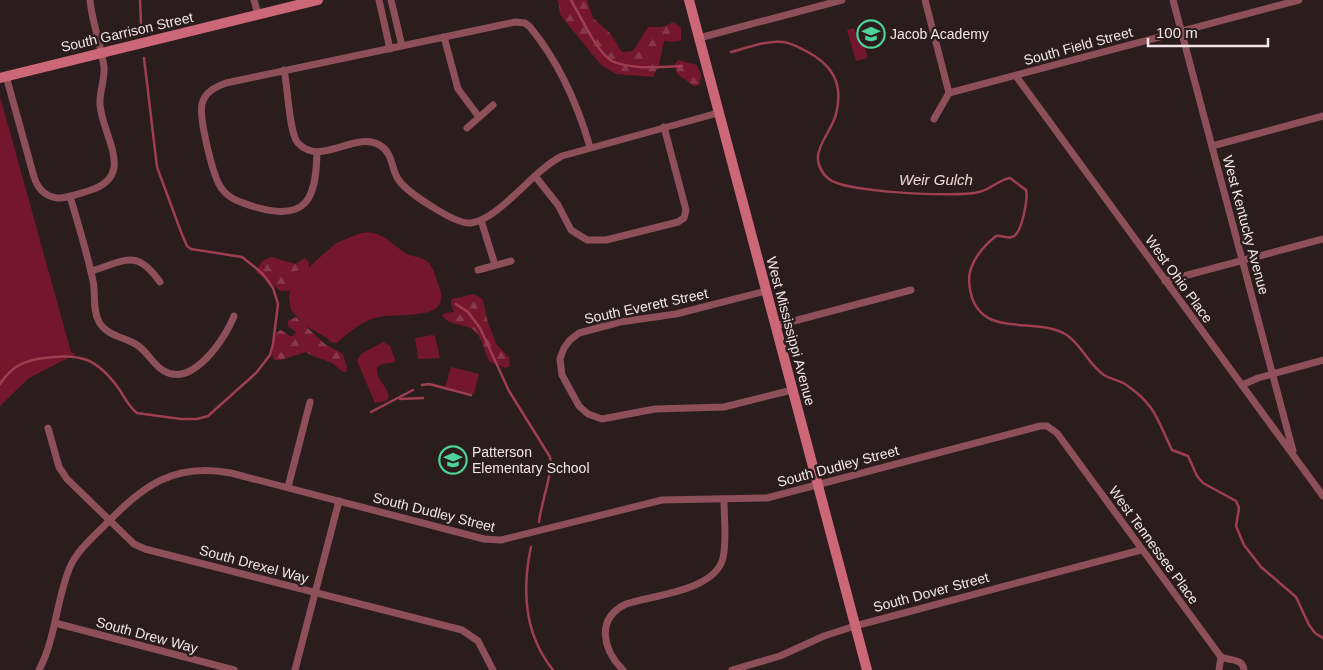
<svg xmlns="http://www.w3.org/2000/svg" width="1323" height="670" font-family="Arial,sans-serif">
  <defs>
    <pattern id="forest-firs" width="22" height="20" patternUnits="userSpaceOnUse" patternTransform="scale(1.25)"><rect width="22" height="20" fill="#73162e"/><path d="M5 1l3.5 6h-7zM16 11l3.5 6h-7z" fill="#87384c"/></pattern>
  </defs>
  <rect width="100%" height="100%" fill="#2b1c1d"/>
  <g fill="url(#forest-firs)">
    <path d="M558 0H587L593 18 610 33 622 52 633 51 648 27H662L674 22 681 28V40L675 42 664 41 659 65 653 77 616 74 601 65 565 21 560 14Z"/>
    <path d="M678 60 697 65 701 74 700 85 694 86 677 74 675 64Z"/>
    <path d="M271 257 296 264 304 258 309 262V269L292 290 281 291 256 272 262 261Z"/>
    <path d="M474 294 483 300 488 323 497 345 509 357 510 366 506 368 490 362C483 351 483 334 470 328 459 323 452 326 442 316L445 313 454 312 451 303 452 299Z"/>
    <path d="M296 317 325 344 343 354 347 368 346 372C339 372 338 366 332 363 323 358 316 359 306 352L281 360H274L272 354 276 332 281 330 290 336H293L296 332 288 326V321Z"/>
  </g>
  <g fill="#73162e">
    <path d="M854 28 858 42 863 41 868 58 856 61 847 30Z"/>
    <path d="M0 96 71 352 76 354 29 378 0 406Z"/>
    <path d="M361 233C381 230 389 242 404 252 411 258 421 255 428 262 434 268 436 278 439 286 454 324 396 311 375 318 362 322 347 333 337 343L330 342 327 338 304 325 291 310 289 297 293 272 309 267 336 243Z"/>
    <path d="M432 335 435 336 440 358 418 359 415 338Z"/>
    <path d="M383 342 390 346 396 362 382 364 377 367C376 381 387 384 389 397L386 401 375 403 357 361 361 354Z"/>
    <path d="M451 367 479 374 474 394 445 387Z"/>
  </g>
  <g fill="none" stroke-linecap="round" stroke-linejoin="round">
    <g stroke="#9e3f51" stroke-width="2.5">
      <path d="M140 0 141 25"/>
      <path d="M571 0C580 15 597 53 612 61 629 70 663 67 682 66"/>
      <path d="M731 52C747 48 766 40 783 42 791 43 798 47 804 50 832 64 844 83 836 114 833 128 819 142 818 156 817 164 822 174 829 179 844 192 957 198 979 192 990 190 998 180 1010 178L1026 190C1028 198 1022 235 1012 237 1007 239 1002 235 996 236 983 246 969 263 969 280 972 345 1037 313 1068 336 1082 346 1089 365 1104 375 1110 379 1118 380 1125 384 1157 406 1156 418 1172 450L1188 456 1197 476 1203 483 1236 501 1239 508 1236 526 1244 545 1261 567 1296 597 1309 625 1315 633 1323 638"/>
      <path d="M456 304 468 312 480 328 509 391 550 457C553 473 541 503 539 522"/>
      <path d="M0 384C12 366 23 361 44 358 80 353 97 358 119 389 125 398 129 407 137 413L181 419H197L208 416 256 373 270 355 273 344 278 304 273 288 262 273 242 257 191 249 187 246 181 232 157 167 144 58"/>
      <path d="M422 385 429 384 471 395"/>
      <path d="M400 399 423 398"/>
      <path d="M371 412 413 390"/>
      <path d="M531 547C522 589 524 634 553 670"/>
    </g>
    <g stroke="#8d4f58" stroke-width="7">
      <path d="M254 0 258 14"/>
      <path d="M379 0 390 49"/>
      <path d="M391 0 402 46"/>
      <path d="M925 0 949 93"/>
      <path d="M1173 0 1293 451"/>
      <path d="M444 37 458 89 479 117"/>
      <path d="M699 38 842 0"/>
      <path d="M284 70C288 87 289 134 298 143 321 168 356 129 381 146 393 154 391 168 398 179 406 192 456 225 471 223 500 219 533 170 562 156L718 113"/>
      <path d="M6 76 34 177C38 189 45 197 58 198 68 198 78 194 88 191 137 177 103 138 100 105 99 92 105 80 104 67 101 44 92 23 90 0"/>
      <path d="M1016 76 1323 496"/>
      <path d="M934 119 949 93 1299 0"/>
      <path d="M467 128 493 105"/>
      <path d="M1212 146 1323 116"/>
      <path d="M317 152C316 199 307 222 255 207 243 203 230 200 222 189 213 178 199 119 202 104 205 92 215 87 226 83L515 22 525 23 530 27C558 61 578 106 590 147"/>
      <path d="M535 176 558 205 571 230 587 240H606L678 222 684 218 686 210 664 127"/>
      <path d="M70 196C78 224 87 252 93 281 96 294 92 309 99 322 107 336 125 337 137 345 148 352 153 365 164 371 193 388 226 337 234 316"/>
      <path d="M481 220 495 265"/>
      <path d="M478 270 511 261"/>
      <path d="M91 271C126 261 136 248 160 282"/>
      <path d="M1165 281 1323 239"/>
      <path d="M766 291 676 314 620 322 579 333 570 340 564 348 560 359 562 375 579 406 588 414 602 419 655 409 724 407 792 390"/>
      <path d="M775 326 911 290"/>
      <path d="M1242 385 1258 378 1323 360"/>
      <path d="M48 428 59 467 67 479 134 544 145 549 462 630 478 641 493 670"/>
      <path d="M288 487 310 402"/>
      <path d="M55 623 234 670"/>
      <path d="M39 670C56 638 56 600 70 567 77 551 92 538 104 526 143 486 173 462 231 473L484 539 501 540 662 500 767 498 1040 426H1047L1057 433 1221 657C1230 661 1243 658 1244 670"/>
      <path d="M295 670 339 501"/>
      <path d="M623 670C603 650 595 619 626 604 653 595 715 591 723 558 727 540 724 519 724 500"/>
      <path d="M732 670 780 656 824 636 855 626 1141 550"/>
      <path d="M1219 670 1221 657"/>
    </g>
    <g stroke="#cb6777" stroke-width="10">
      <path d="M689 0 867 670"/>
      <path d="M0 78 318 0"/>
    </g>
  </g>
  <defs>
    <g id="school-ring" transform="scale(1.4375)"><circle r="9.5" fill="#2b1c1d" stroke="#4ed39a" stroke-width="1.5"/><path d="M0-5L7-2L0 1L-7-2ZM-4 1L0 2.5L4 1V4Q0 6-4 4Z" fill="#4ed39a"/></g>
  </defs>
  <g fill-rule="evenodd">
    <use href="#school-ring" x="871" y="34"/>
    <use href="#school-ring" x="453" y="460"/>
  </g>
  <g text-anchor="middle" stroke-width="5" stroke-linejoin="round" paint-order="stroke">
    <g font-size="14" fill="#f1e6e7" stroke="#2b1c1d">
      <text transform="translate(127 32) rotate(-13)" y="5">South Garrison Street</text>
      <text transform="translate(1078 46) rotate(-15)" y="5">South Field Street</text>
      <text transform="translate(1246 225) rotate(75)" y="5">West Kentucky Avenue</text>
      <text transform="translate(1179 279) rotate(54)" y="5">West Ohio Place</text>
      <text transform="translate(646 306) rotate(-12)" y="5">South Everett Street</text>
      <text transform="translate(791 331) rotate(75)" y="5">West Mississippi Avenue</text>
      <text transform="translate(838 466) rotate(-15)" y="5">South Dudley Street</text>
      <text transform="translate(434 512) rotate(14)" y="5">South Dudley Street</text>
      <text transform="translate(1154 545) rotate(54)" y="5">West Tennessee Place</text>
      <text transform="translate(254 564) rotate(15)" y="5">South Drexel Way</text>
      <text transform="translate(931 592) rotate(-15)" y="5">South Dover Street</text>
      <text transform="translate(147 635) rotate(15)" y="5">South Drew Way</text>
    </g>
    <g font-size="14" fill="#f1e6e7" stroke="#2b1c1d" text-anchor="start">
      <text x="890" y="39">Jacob Academy</text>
      <text x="472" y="457">Patterson<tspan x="472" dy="16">Elementary School</tspan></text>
    </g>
    <g font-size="15" font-style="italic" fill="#f3d7d9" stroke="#2b1c1d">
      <text x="936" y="185">Weir Gulch</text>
    </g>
  </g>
  <path d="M1148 38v8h120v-8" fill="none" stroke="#f1e6e7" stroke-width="2.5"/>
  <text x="1156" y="38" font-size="15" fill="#f1e6e7" stroke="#2b1c1d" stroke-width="4" paint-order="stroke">100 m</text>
</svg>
